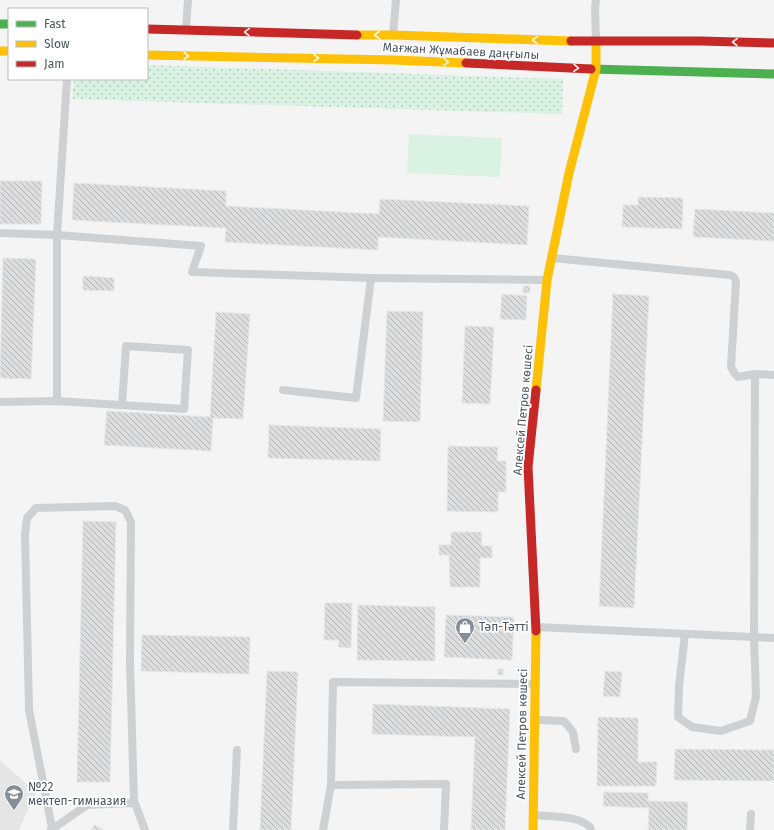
<svg xmlns="http://www.w3.org/2000/svg" width="774" height="830" font-family="'Fira Sans',sans-serif">
  <defs>
    <pattern id="grass-dots" width="8" height="8" patternUnits="userSpaceOnUse"><rect width="8" height="8" fill="#d9f2e3"/><path d="M2 2h.1M6 6h.1" fill="none" stroke="#b2c7bb" stroke-width="1.8" stroke-linecap="round"/></pattern>
    <pattern id="building-back-hatch" width="6" height="6" patternUnits="userSpaceOnUse"><rect width="6" height="6" fill="#ddddde"/><path d="M-1 5l2 2M0 0l6 6M5-1l2 2" fill="none" stroke="#b5b6b7"/></pattern>
  </defs>
  <rect width="100%" height="100%" fill="#f4f4f4"/>
  <path fill="#e6e5e6" d="M0 761 36 792 19 830H0Z"/>
  <path fill="url(#grass-dots)" d="M147 65 563 79 562 114 72 99 74 79H147Z"/>
  <path fill="#d9f2e3" d="M409 134 502 138 500 177 407 173Z"/>
  <g fill="url(#building-back-hatch)" stroke="#e5e6e7">
    <path d="M0 181H42L41 224H0Z"/>
    <path d="M74 183 226 191V206L379 214 380 199 529 206 527 245 378 237V250L225 242 226 228 72 220Z"/>
    <path d="M638 197 683 198 682 229 622 227 623 205H638Z"/>
    <path d="M695 209 774 213V241L693 237Z"/>
    <path d="M3 258 36 259 31 379 0 378Z"/>
    <path d="M83 276 114 278V291L83 290Z"/>
    <rect x="523" y="286" width="7" height="7"/>
    <path d="M502 294 527 296 526 320 500 319Z"/>
    <path d="M613 294 649 296 634 608 599 606Z"/>
    <path d="M387 311 423 312 420 422 383 421Z"/>
    <path d="M216 312 250 314 243 419 213 418 211 451 104 445 107 411 210 417Z"/>
    <path d="M465 326 494 327 490 404 462 403Z"/>
    <path d="M269 425 381 429 380 461 268 458Z"/>
    <path d="M448 446 498 447 497 461H506V492H498V512L447 511Z"/>
    <path d="M83 521 116 522 110 782H77Z"/>
    <path d="M451 532H481L482 546H492V558H480V587H450L449 555H439V545H451Z"/>
    <path d="M325 603H352L351 648 338 647 339 640H324Z"/>
    <path d="M358 605 435 607V661L357 660Z"/>
    <path d="M446 615 514 617 512 660 444 657Z"/>
    <path d="M142 635 250 637 249 674 141 671Z"/>
    <rect x="498" y="669" width="5" height="6"/>
    <path d="M267 671 298 672 291 830H260Z"/>
    <path d="M605 671 622 672 620 697 603 696Z"/>
    <path d="M373 704 510 709 505 830H471L475 737 372 734Z"/>
    <path d="M598 717 638 718V762H657L656 786H597Z"/>
    <path d="M675 749 774 750V781L674 780Z"/>
    <path d="M604 792 648 793V801L688 802 687 830H648L649 808 603 806Z"/>
    <path d="M94 825 104 830H91Z"/>
  </g>
  <g fill="none" stroke-linecap="round" stroke-linejoin="round">
    <g stroke="#ced0d2" stroke-width="8">
      <path d="M186 29 188 0"/>
      <path d="M393 35 396 0"/>
      <path d="M596 41 595 8 596 0"/>
      <path d="M0 233 57 235 201 246 192 272 371 278 545 280"/>
      <path d="M552 258 730 275 734 277 736 281 731 367 735 374 738 377 755 374 774 375"/>
      <path d="M283 390 356 398 371 278"/>
      <path d="M57 401V235L67 79"/>
      <path d="M0 402 57 401 184 409 188 350 126 346 122 405"/>
      <path d="M537 627 774 638"/>
      <path d="M685 634 679 686 678 717 692 727 721 731 750 721 756 697 754 637 755 374"/>
      <path d="M535 720 564 721 573 732 576 749"/>
      <path d="M134 801 145 830"/>
      <path d="M534 815C552 817 578 815 590 827L591 830"/>
      <path d="M51 830 87 805 134 803 130 662 131 522 125 510 115 506 36 508 27 518 25 534 29 710 52 828"/>
      <path d="M233 830 237 750"/>
      <path d="M323 830 331 785"/>
      <path d="M444 830 446 784 331 785 333 682 535 684"/>
      <path d="M750 830 751 814"/>
    </g>
    <g stroke="#4caf50" stroke-width="9">
      <path d="M0 24H9"/>
      <path d="M591 69 774 74"/>
    </g>
    <g stroke="#ffc107" stroke-width="9">
      <path d="M357 35H393L571 41"/>
      <path d="M0 51H9"/>
      <path d="M147 55 394 60 466 63"/>
      <path d="M536 390 547 280 569 173 596 69V42"/>
      <path d="M533 830 536 631"/>
    </g>
    <g stroke="#c62828" stroke-width="9">
      <path d="M147 29 357 35"/>
      <path d="M571 41H701L774 43"/>
      <path d="M466 63 591 69"/>
      <path d="M536 390 528 467 536 631"/>
    </g>
  </g>
  <defs><path id="oneway-chevron" d="M-2-3.5L2.5 0L-2 3.5" fill="none" stroke-width="1.6" stroke-linecap="round" stroke-linejoin="round"/></defs>
  <g stroke="#f6fbf6">
    <use href="#oneway-chevron" transform="translate(247 32) rotate(-178)"/>
    <use href="#oneway-chevron" transform="translate(377 35) rotate(179)"/>
    <use href="#oneway-chevron" transform="translate(535 40) rotate(-178)"/>
    <use href="#oneway-chevron" transform="translate(735 42) rotate(-178)"/>
    <use href="#oneway-chevron" transform="translate(186 56) rotate(1)"/>
    <use href="#oneway-chevron" transform="translate(316 58) rotate(1)"/>
    <use href="#oneway-chevron" transform="translate(446 62) rotate(3)"/>
    <use href="#oneway-chevron" transform="translate(576 68) rotate(3)"/>
  </g>
  <defs>
    <g id="shop-pin" transform="scale(1)"><path d="M0 17L-7.5 6A9.5 9.5 0 1 1 7.5 6Z" fill="#868d94" stroke="#fff"/><path d="M-5-2.5h2.3a2.7 3.5 0 0 1 5.4 0H5L5.5 6h-11ZM-1.5-2.5h3a1.5 2.3 0 0 0-3 0Z" fill="#fff"/></g>
    <g id="school-pin" transform="scale(1)"><path d="M0 17L-7.5 6A9.5 9.5 0 1 1 7.5 6Z" fill="#868d94" stroke="#fff"/><path d="M0-5L7-2L0 1L-7-2ZM-4 1L0 2.5L4 1V4Q0 6-4 4Z" fill="#fff"/></g>
  </defs>
  <g fill-rule="evenodd">
    <use href="#shop-pin" x="465" y="627"/>
    <use href="#school-pin" x="14" y="794"/>
  </g>
  <g text-anchor="middle" stroke-width="3.5" stroke-linejoin="round" paint-order="stroke">
    <g font-size="12" fill="#4a5661" stroke="#fff">
      <text transform="translate(461 51) rotate(3)" y="4">Мағжан Жұмабаев даңғылы</text>
      <text transform="translate(523 410) rotate(-85)" y="4">Алексей Петров көшесі</text>
      <text transform="translate(522 734) rotate(-89)" y="4">Алексей Петров көшесі</text>
    </g>
    <g font-size="12" fill="#4a5661" stroke="#fff" text-anchor="start">
      <text x="479" y="631">Тәп-Тәтті</text>
      <text x="28" y="791">№22<tspan x="28" dy="14">мектеп-гимназия</tspan></text>
    </g>
  </g>
  <rect x="8" y="8" width="140" height="72" fill="#ffffff" stroke="#b7bbc0"/>
  <rect x="16" y="21" width="20" height="6" fill="#4caf50" stroke="#b7bbc0"/>
  <text x="44" y="28" font-size="12" fill="#4a5661">Fast</text>
  <rect x="16" y="41" width="20" height="6" fill="#ffc107" stroke="#b7bbc0"/>
  <text x="44" y="48" font-size="12" fill="#4a5661">Slow</text>
  <rect x="16" y="61" width="20" height="6" fill="#c62828" stroke="#b7bbc0"/>
  <text x="44" y="68" font-size="12" fill="#4a5661">Jam</text>
</svg>
